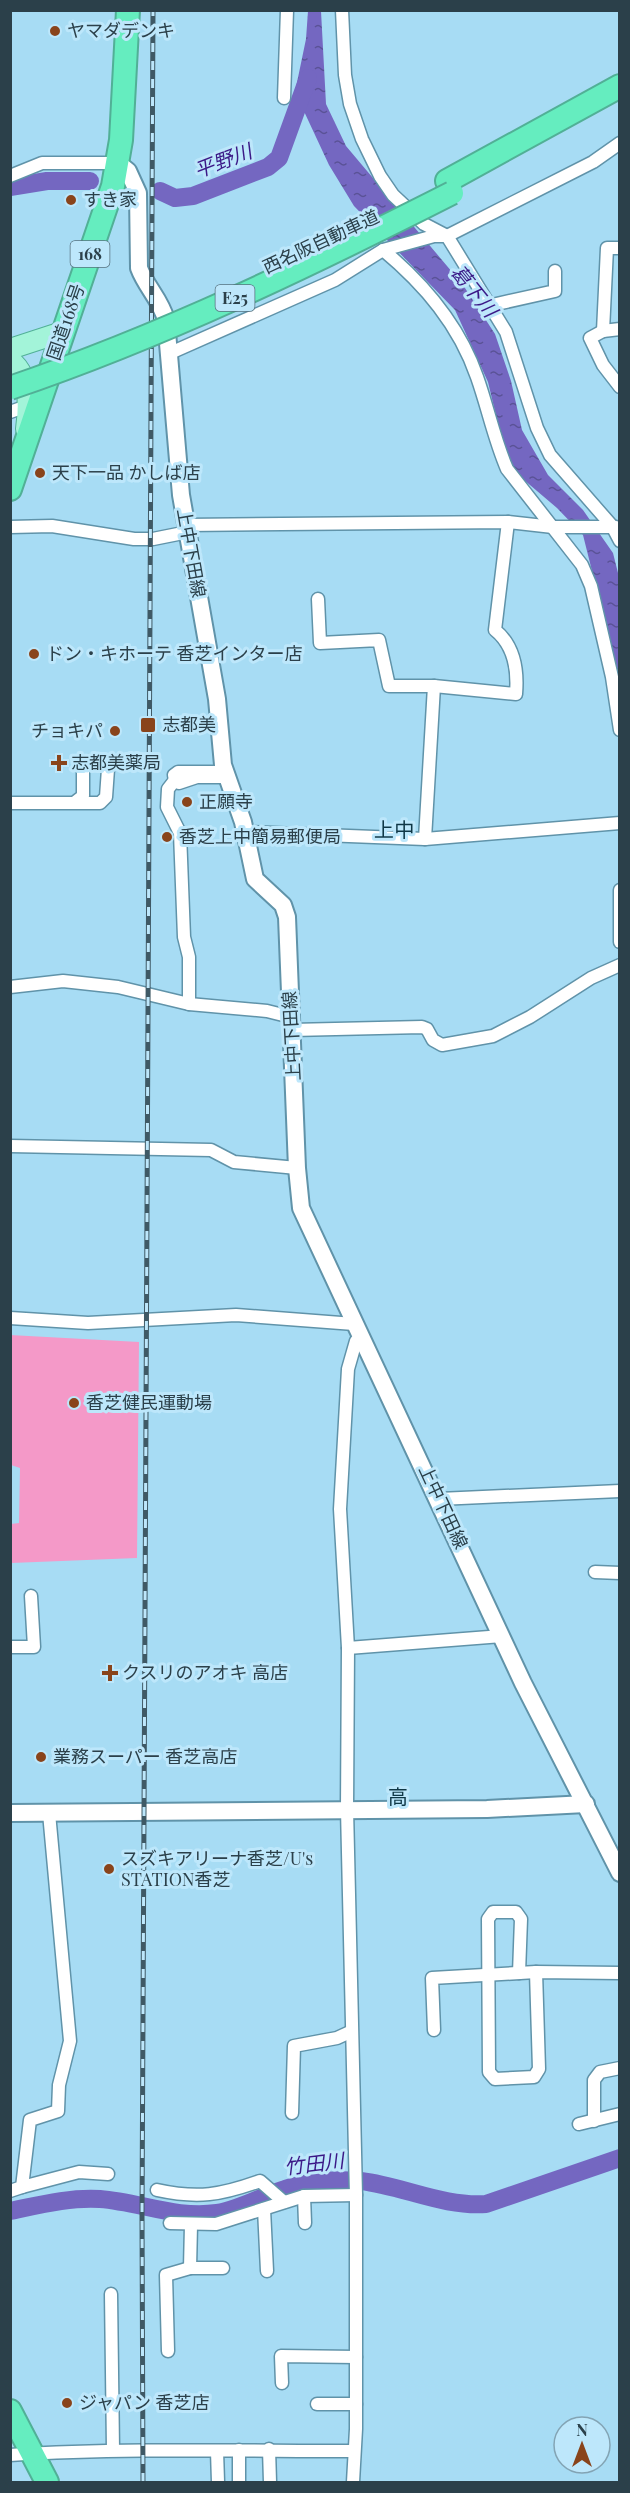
<svg xmlns="http://www.w3.org/2000/svg" width="630" height="2493" font-family="'Playfair Display','Noto Sans JP',serif">
  <defs>
    <pattern id="water-ripples" width="26" height="14" patternUnits="userSpaceOnUse" patternTransform="scale(1.5)"><rect width="26" height="14" fill="#7467c1"/><path d="M2 4q2-2 4 0t4 0M15 11q2-2 4 0t4 0" fill="none" stroke="#5a5296"/></pattern>
  </defs>
  <rect width="100%" height="100%" fill="#a7dcf4"/>
  <path fill="#f499c8" d="M10 1335 139 1342 137 1558 11 1563V1524L19 1523 20 1468 11 1465Z"/>
  <path fill="url(#water-ripples)" d="M308 11H321L326 104 346 146 463 285 495 334 511 381 522 430 548 475 583 510 613 553 620 581 619 679 583 535 557 508 517 474 503 445 488 382 455 310 354 206 329 165 295 92 306 39Z"/>
  <g fill="none" stroke-linecap="round" stroke-linejoin="round">
    <g stroke="#7467c1" stroke-width="18">
      <path d="M10 187 47 181H90"/>
      <path d="M160 191 175 198 193 196 268 167 279 158 308 78"/>
      <path d="M10 2211C39 2205 71 2197 100 2199 140 2202 176 2219 217 2213 241 2209 262 2196 285 2189 308 2181 337 2179 361 2181 403 2186 443 2207 486 2204L620 2158"/>
    </g>
    <g stroke="#6093a9" stroke-width="15">
      <g id="street">
        <path d="M342 10 345 75 350 104 362 139 380 176 393 195 424 224 447 236 506 332 537 428 550 455 612 526 620 541"/>
        <path d="M284 98 287 10"/>
        <path d="M10 176 42 163H118"/>
        <path d="M620 248H607L603 331 620 329"/>
        <path d="M383 250C425 285 459 325 477 377 488 408 494 439 507 469L582 565 591 586 612 677 620 730"/>
        <path d="M492 305 555 291V271"/>
        <path d="M603 331 590 338 603 365 620 387"/>
        <path d="M168 354 335 280 383 250 434 236H447L593 162 620 143"/>
        <path d="M10 412 27 406"/>
        <path d="M186 525 508 522 553 527H616"/>
        <path d="M10 527 52 526 134 539H153L188 532"/>
        <path d="M318 599 320 643 379 640 389 686H434L516 694C518 670 515 646 495 630L508 522"/>
        <path d="M225 772H178L174 775 175 780 179 783 197 777H226"/>
        <path d="M175 780 168 789 167 807 180 833 184 937 189 957V1004"/>
        <path d="M10 803H100L106 797 108 769 101 761H90L83 768V796L74 803"/>
        <path d="M246 832 425 839 620 823"/>
        <path d="M425 839 434 686"/>
        <path d="M620 890V942"/>
        <path d="M10 987 63 981 118 987 189 1004 267 1011 291 1017"/>
        <path d="M292 1030 422 1027 427 1029 433 1040 442 1045 493 1036 530 1017 591 978 620 965"/>
        <path d="M10 1146 211 1150 234 1162 297 1168"/>
        <path d="M10 1318 88 1323 236 1315 354 1324"/>
        <path d="M439 1499 620 1491"/>
        <path d="M595 1572 620 1573"/>
        <path d="M10 1647H34L31 1596"/>
        <path d="M348 1648 502 1636"/>
        <path d="M519 1973 521 1919 516 1912H493L488 1919 489 2072 495 2079 534 2077 539 2069 536 1972"/>
        <path d="M434 2030 432 1978 536 1972 620 1973"/>
        <path d="M292 2113 294 2046 337 2038 350 2032"/>
        <path d="M594 2121V2080L600 2072 620 2068"/>
        <path d="M579 2124 620 2114"/>
        <path d="M22 2187 79 2172 108 2174"/>
        <path d="M157 2190C198 2199 221 2195 260 2181L284 2202"/>
        <path d="M10 2191 22 2187 30 2120 58 2111 59 2085 70 2041 49 1813"/>
        <path d="M304 2196 305 2223"/>
        <path d="M264 2209 267 2271"/>
        <path d="M170 2223 216 2224 304 2196 356 2195"/>
        <path d="M191 2225 190 2268H223"/>
        <path d="M111 2294 113 2450"/>
        <path d="M168 2351 166 2275 190 2268"/>
        <path d="M282 2383 281 2356 356 2357"/>
        <path d="M317 2404H356"/>
        <path d="M269 2449 270 2482"/>
        <path d="M239 2450V2482"/>
        <path d="M217 2451 218 2482"/>
        <path d="M10 2455C125 2448 239 2451 353 2451"/>
        <path d="M353 2482 356 2429V2195L347 1809 348 1648 340 1509 348 1369 356 1341 360 1338"/>
      </g>
    </g>
    <g stroke="#6093a9" stroke-width="20">
      <g id="secondary">
        <path d="M118 163 128 171 138 193 139 268C146 287 161 300 166 320L181 495 217 699 223 765 243 822 255 879 283 905 287 917 297 1168 301 1208 523 1683 620 1873"/>
        <path d="M10 1813 487 1809 586 1804"/>
      </g>
    </g>
    <g stroke="#51b096" stroke-width="22">
      <g id="primary">
        <path d="M10 349 62 332"/>
        <path d="M10 360C30 374 29 407 26 429"/>
      </g>
    </g>
    <g stroke="#51b096" stroke-width="26">
      <g id="highway">
        <path d="M447 181 620 86"/>
        <path d="M10 489 113 186 121 140 128 10"/>
        <path d="M10 2411 47 2482"/>
      </g>
    </g>
    <use href="#street" stroke="#fff" stroke-width="12"/>
    <use href="#secondary" stroke="#fff" stroke-width="16"/>
    <use href="#primary" stroke="#a3f4d9" stroke-width="20"/>
    <use href="#highway" stroke="#65edbf" stroke-width="22"/>
    <g stroke="#3f5965" stroke-width="5">
      <path id="rail" d="M143 2482 142 2215 153 10"/>
    </g>
    <use href="#rail" stroke="#bde7fb" stroke-width="3" stroke-dasharray="9" stroke-linecap="butt"/>
    <g stroke="#51b096" stroke-width="26" stroke-linecap="butt">
      <path id="highway-bridge" d="M10 388C163 336 308 266 452 193"/>
    </g>
    <use href="#highway-bridge" stroke="#65edbf" stroke-width="22"/>
  </g>
  <g fill="#89441b" stroke="#bde7fb" stroke-width="2">
    <circle cx="55" cy="31" r="6"/>
    <circle cx="71" cy="200" r="6"/>
    <circle cx="40" cy="473" r="6"/>
    <circle cx="34" cy="654" r="6"/>
    <rect x="140" y="717" width="16" height="16" rx="3"/>
    <circle cx="115" cy="731" r="6"/>
    <path d="M56 754h6v6h6v6h-6v6h-6v-6h-6v-6h6z"/>
    <circle cx="187" cy="802" r="6"/>
    <circle cx="167" cy="837" r="6"/>
    <circle cx="74" cy="1403" r="6"/>
    <path d="M107 1664h6v6h6v6h-6v6h-6v-6h-6v-6h6z"/>
    <circle cx="41" cy="1757" r="6"/>
    <circle cx="109" cy="1869" r="6"/>
    <circle cx="67" cy="2403" r="6"/>
  </g>
  <g text-anchor="middle" stroke-width="6" stroke-linejoin="round" paint-order="stroke">
    <g fill="#bde7fb" stroke="#57727f" stroke-width="1.5">
      <rect x="70.5" y="241" width="39" height="26" rx="4.5"/>
      <rect x="215.5" y="285" width="39" height="26" rx="4.5"/>
    </g>
    <g font-size="16" font-weight="bold" fill="#2b404a">
      <text x="90" y="260">168</text>
      <text x="235" y="304">E25</text>
    </g>
    <g font-size="18" fill="#2b404a" stroke="#bde7fb" text-anchor="start">
      <text x="67" y="37">ヤマダデンキ</text>
      <text x="83" y="206">すき家</text>
      <text x="52" y="479">天下一品 かしば店</text>
      <text x="46" y="660">ドン・キホーテ 香芝インター店</text>
      <text x="162" y="731">志都美</text>
      <text x="103" y="737" text-anchor="end">チョキパ</text>
      <text x="71" y="769">志都美薬局</text>
      <text x="199" y="808">正願寺</text>
      <text x="179" y="843">香芝上中簡易郵便局</text>
      <text x="86" y="1409">香芝健民運動場</text>
      <text x="122" y="1679">クスリのアオキ 高店</text>
      <text x="53" y="1763">業務スーパー 香芝高店</text>
      <text x="121" y="1865">スズキアリーナ香芝/U's<tspan x="121" dy="21">STATION香芝</tspan></text>
      <text x="79" y="2409">ジャパン 香芝店</text>
    </g>
    <g font-size="18" fill="#2b404a" stroke="#bde7fb">
      <text transform="translate(321 242) rotate(-25)" y="6">西名阪自動車道</text>
      <text transform="translate(66 322) rotate(-71)" y="6">国道168号</text>
      <text transform="translate(191 553) rotate(80)" y="6">上中下田線</text>
      <text transform="translate(292 1036) rotate(-93)" y="6">上中下田線</text>
      <text transform="translate(443 1507) rotate(65)" y="6">上中下田線</text>
    </g>
    <g font-size="20" font-style="italic" fill="#3b1987" stroke="#bde7fb">
      <text transform="translate(223 161) rotate(-21)" y="7">平野川</text>
      <text transform="translate(474 291) rotate(51)" y="7">葛下川</text>
      <text transform="translate(314 2164) rotate(-7)" y="7">竹田川</text>
    </g>
    <g font-size="20" fill="#0f3746" stroke="#bde7fb">
      <text x="394" y="837">上中</text>
      <text x="398" y="1804">高</text>
    </g>
  </g>
  <rect width="630" height="2493" fill="none" stroke="#2b404a" stroke-width="24"/>
  <g transform="translate(582 2445)"><circle r="28" fill="#bde7fb" stroke="#83a4b4" stroke-width="1.5"/>
  <path d="M0-4.5L10 22L0 15L-10 22Z" fill="#89441b"/>
  <text y="-9" font-size="16" font-weight="bold" text-anchor="middle" fill="#2b404a">N</text>
  </g>
</svg>
